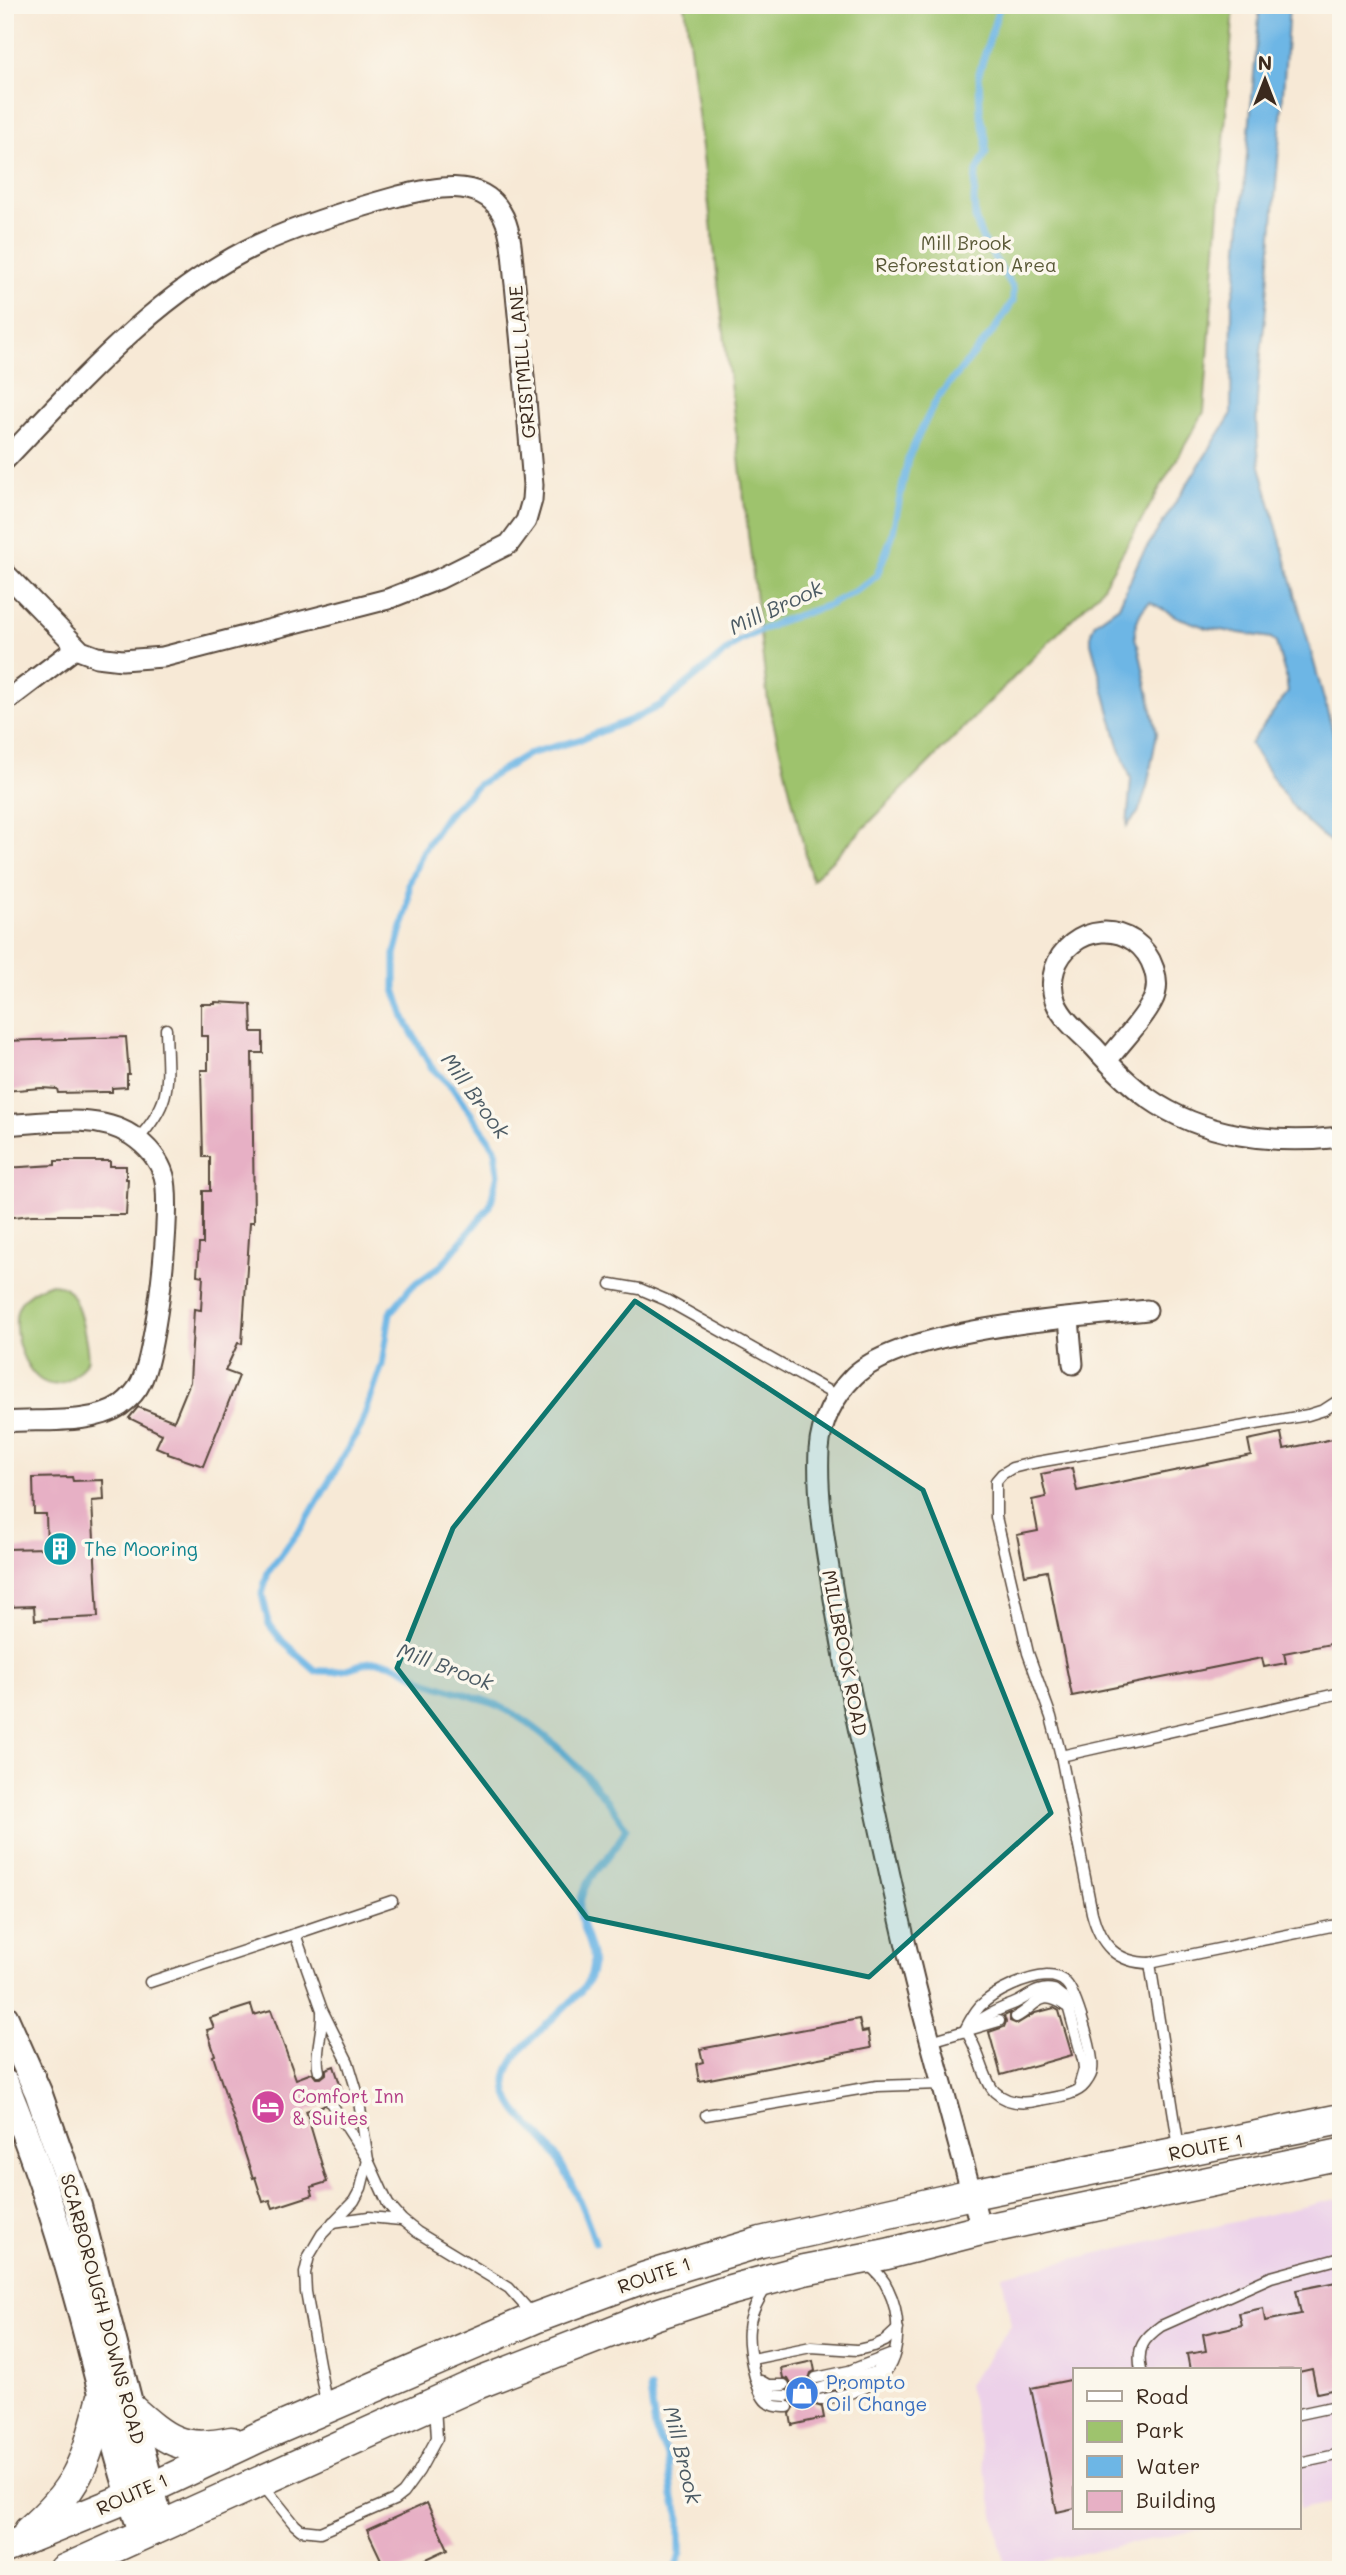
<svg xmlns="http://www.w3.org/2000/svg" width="1346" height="2575" font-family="Mali,sans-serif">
  <rect width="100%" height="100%" fill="#fbf7ec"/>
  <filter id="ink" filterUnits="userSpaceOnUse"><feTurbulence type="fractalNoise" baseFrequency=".0143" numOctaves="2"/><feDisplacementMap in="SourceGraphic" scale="14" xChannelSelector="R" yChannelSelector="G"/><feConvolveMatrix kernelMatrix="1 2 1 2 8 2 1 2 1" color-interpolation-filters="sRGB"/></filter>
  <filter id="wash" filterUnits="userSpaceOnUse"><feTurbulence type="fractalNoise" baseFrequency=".00686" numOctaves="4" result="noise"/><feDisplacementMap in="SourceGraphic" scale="28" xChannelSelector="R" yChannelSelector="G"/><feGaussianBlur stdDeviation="1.57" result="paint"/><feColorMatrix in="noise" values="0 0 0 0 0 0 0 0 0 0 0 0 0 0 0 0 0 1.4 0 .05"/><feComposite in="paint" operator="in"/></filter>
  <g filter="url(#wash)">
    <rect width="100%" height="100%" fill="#f7e9d6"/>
    <path fill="#ecd1e9" d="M1341 2198V2501L1299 2509V2370H1075V2528H1208L1005 2569 968 2385 1011 2325 1002 2275Z"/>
    <g fill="#9ec36d" stroke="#6c7646" stroke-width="2">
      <path d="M685 5H1234L1204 412 1101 590 812 880 768 701Z"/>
      <path d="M48 1284C53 1284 59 1284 64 1287 79 1295 87 1342 88 1359 42 1430 1 1333 21 1302 27 1294 38 1288 48 1284Z"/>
    </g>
    <path fill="#6db6e5" stroke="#547082" stroke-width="2" d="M1260 5H1289C1283 102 1275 200 1267 297 1262 354 1251 408 1260 466L1341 761V848C1299 826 1276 782 1250 744L1288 692 1286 677 1276 643 1271 638 1207 628 1177 617 1150 602C1139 610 1130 633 1138 645L1157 733 1147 787 1138 813 1127 826 1131 779 1119 746 1091 643V633L1095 623 1119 606 1139 560 1231 415 1232 299 1236 281Z"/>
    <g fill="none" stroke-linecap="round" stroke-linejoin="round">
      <g stroke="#6db6e5" stroke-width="7">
        <path d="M595 2242C584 2209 572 2180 553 2151 539 2130 506 2112 506 2082 506 2047 570 2012 588 1981 603 1954 577 1931 580 1904 583 1883 596 1871 609 1855 616 1847 621 1838 626 1828 598 1784 547 1729 499 1706 476 1696 452 1691 428 1682 415 1676 399 1664 384 1662 368 1660 358 1666 343 1670 335 1672 325 1671 316 1671L283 1642 269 1624 262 1594 268 1572 305 1523 361 1426 382 1365 390 1313 411 1287 442 1265 490 1206 498 1174 495 1148 452 1087 431 1067 405 1020 395 989V954L408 905 409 883 423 851 447 815 479 784 528 754 579 740 633 719 661 705 739 641 781 621 829 605 861 588 877 575 892 536 908 459 921 430 938 397 995 329 1013 301V288L982 238 975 218 974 199 976 174 986 152V139L980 111 979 73 1000 5"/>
        <path d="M650 2389 655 2429 668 2458 673 2496 680 2519V2554L675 2570"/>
      </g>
    </g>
    <g id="blocks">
      <g fill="#e7b0c5">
        <path d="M215 1002 251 1004 252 1032H263V1053H252L254 1222H250L242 1344 238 1343 225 1371 239 1376 203 1466 168 1454V1452L156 1447 162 1434 129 1418 138 1407 174 1421 190 1382 194 1309 201 1310 203 1276 197 1275 199 1244H203V1191H210V1157H203L201 1070H208V1036H201V1004H215Z"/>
        <path d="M126 1037 129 1074H127V1087L112 1088V1092H103L58 1093 57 1089 41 1088 5 1091V1041Z"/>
        <path d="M55 1161H110V1166H126V1179H128L126 1215H32L5 1218V1168L55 1165Z"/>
        <path d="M1281 1433 1284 1449 1333 1439 1336 1454 1341 1453V1642L1284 1653 1286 1663 1264 1667 1262 1658 1072 1696 1047 1571 1025 1575 1017 1535 1038 1531 1032 1500 1046 1497 1041 1474 1072 1468 1077 1491 1251 1455 1248 1440Z"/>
        <path d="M72 1477 73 1481 103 1480 104 1500 92 1501 98 1617 35 1620 34 1606 5 1607V1549L47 1548 46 1514H34L33 1478Z"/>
        <path d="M251 2005 254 2015 271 2010 296 2079 312 2073 316 2078H321L326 2074V2069L334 2066 345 2099 339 2101 330 2096 325 2099 324 2105 306 2111 327 2182 311 2187 313 2195 273 2208 270 2200 263 2202 255 2177 253 2178 213 2056 215 2055 207 2030 214 2028 210 2018Z"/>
        <path d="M1054 2008 1059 2011 1072 2055 1001 2075 989 2032 1004 2027 1006 2022 1004 2016 1010 2013V2021L1017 2024 1035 2013Z"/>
        <path d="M859 2019 862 2032 868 2031 871 2048 699 2081 696 2064 703 2062 700 2049Z"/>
        <path d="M1341 2281V2388L1317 2393 1312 2369 1299 2372V2370H1190L1187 2354 1206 2351 1203 2334 1242 2325 1239 2313 1263 2308 1265 2321 1301 2314 1296 2290Z"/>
        <path d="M813 2361 815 2371 811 2373 809 2379 812 2384 811 2392 814 2395 813 2401 815 2405 822 2407 824 2418 792 2425 790 2414 795 2406 792 2401 793 2393 790 2390 791 2384 788 2379 783 2378 781 2368Z"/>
        <path d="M1075 2379V2508L1057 2512 1031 2388Z"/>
        <path d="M427 2503 448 2549 403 2570H386L367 2530Z"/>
      </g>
    </g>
  </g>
  <g filter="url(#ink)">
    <use href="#blocks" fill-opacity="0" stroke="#57473a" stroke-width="2"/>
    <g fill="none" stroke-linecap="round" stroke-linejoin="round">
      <g stroke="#57473a" stroke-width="13">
        <g id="lane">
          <path d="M137 1140C175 1099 167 1081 166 1029"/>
          <path d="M611 1284 640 1289 666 1300 837 1396"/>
          <path d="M1341 1399 1324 1410 1308 1415 1032 1463 1012 1468 1002 1474 996 1481V1517L1028 1653 1051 1717 1061 1756 1092 1913C1100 1944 1116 1963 1150 1963L1341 1924"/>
          <path d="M1061 1756 1341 1693"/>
          <path d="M1150 1963 1179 2148"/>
          <path d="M1047 1976C1055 1976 1061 1978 1066 1983 1076 1993 1095 2057 1092 2070 1092 2075 1088 2080 1085 2084 1076 2096 1054 2097 1040 2100 1025 2104 1008 2104 995 2092 984 2082 979 2047 965 2030 969 2022 974 2013 980 2006 995 1991 1027 1977 1047 1976Z"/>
          <path d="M150 1982 295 1934"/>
          <path d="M1016 2017C1037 2006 1039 1988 1066 2006"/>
          <path d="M968 2028C985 2016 994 2011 1013 2004 1028 1998 1037 1986 1054 1990L1064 1998 1068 2006 1083 2060 1084 2069 1080 2083"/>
          <path d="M931 2041 999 2021"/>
          <path d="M319 2071C314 2055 323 2032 322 2013"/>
          <path d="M331 2103 368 2160 388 2204 402 2220 417 2232 509 2288 533 2315"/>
          <path d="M706 2115 877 2086 942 2084"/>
          <path d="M333 2222 369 2217 401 2220"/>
          <path d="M765 2289C758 2301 750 2314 749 2329 747 2345 755 2392 767 2402 773 2407 781 2407 788 2407"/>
          <path d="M752 2359 811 2347 857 2350 874 2346 885 2341 898 2329"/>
          <path d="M1141 2370C1136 2348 1144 2338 1161 2326L1271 2277 1341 2258"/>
          <path d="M816 2378 849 2371 890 2355"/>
          <path d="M761 2381 768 2385H784"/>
          <path d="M760 2383 773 2395 786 2396"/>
          <path d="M818 2389 875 2372 886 2362"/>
          <path d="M820 2400C839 2396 861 2392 877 2380 903 2361 901 2315 888 2289 884 2279 875 2270 867 2264"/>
          <path d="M326 2403 306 2292 305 2273 309 2256 322 2234 354 2201 361 2188 368 2160 358 2095 348 2062 322 2010 295 1934 392 1901"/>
          <path d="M1299 2414 1341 2405"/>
          <path d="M1299 2463 1341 2454"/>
          <path d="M262 2484 295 2525 301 2530 320 2532 394 2500 403 2493 419 2471 437 2438 435 2406"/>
        </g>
      </g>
      <g stroke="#57473a" stroke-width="23">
        <g id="street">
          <path d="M5 460C79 382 160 290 259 244 303 224 352 209 399 196 431 188 480 176 501 212 513 231 512 262 515 284 522 351 528 418 533 485L532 500 526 521 509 544 439 579 388 599 163 657 122 660 97 657 81 651 5 573"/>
          <path d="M5 702 76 648"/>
          <path d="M1107 1061C1121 1042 1141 1023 1152 1002 1163 982 1152 954 1134 941 1092 913 1038 955 1056 1003 1063 1020 1081 1034 1094 1047 1110 1065 1127 1083 1148 1098 1203 1137 1275 1145 1341 1137"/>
          <path d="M5 1125C44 1123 96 1113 131 1135 146 1145 159 1159 164 1176 173 1207 156 1353 141 1382 137 1391 128 1400 120 1406 92 1425 39 1419 5 1422"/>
          <path d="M1069 1319 1073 1364"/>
          <path d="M981 2230C960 2147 936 2065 915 1983 894 1898 876 1812 858 1727 847 1676 838 1625 830 1574 823 1533 817 1492 819 1450 821 1422 834 1396 854 1376 904 1328 1076 1317 1147 1310"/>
        </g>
      </g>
      <g stroke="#57473a" stroke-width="30">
        <g id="secondary">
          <path d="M5 2018 38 2092 78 2206 161 2526"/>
          <path d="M5 2083C39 2166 66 2252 88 2338 105 2404 120 2470 143 2534"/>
        </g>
      </g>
      <g stroke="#57473a" stroke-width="33">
        <g id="primary">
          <path d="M130 2408C166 2440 181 2453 231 2442"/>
          <path d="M29 2531C80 2487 85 2462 102 2400"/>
          <path d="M5 2548 151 2488 259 2437 535 2318 646 2277 761 2242 972 2194 1341 2119"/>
          <path d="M64 2570 474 2385 654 2315 727 2291 804 2270 887 2254 981 2230 1341 2154"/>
        </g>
      </g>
      <use href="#lane" stroke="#fff" stroke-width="10"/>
      <use href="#street" stroke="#fff" stroke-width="19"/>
      <use href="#secondary" stroke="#fff" stroke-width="26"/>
      <use href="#primary" stroke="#fff" stroke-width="30"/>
    </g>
  </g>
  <path fill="#0f766e" fill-opacity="0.2" stroke="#0f766e" stroke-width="5" stroke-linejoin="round" d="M635 1301 923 1490 1051 1813 869 1977 587 1918 397 1668 453 1528Z"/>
  <defs>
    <g id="building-disc" transform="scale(1.75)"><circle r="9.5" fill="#0f9aa8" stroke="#fbf7ec"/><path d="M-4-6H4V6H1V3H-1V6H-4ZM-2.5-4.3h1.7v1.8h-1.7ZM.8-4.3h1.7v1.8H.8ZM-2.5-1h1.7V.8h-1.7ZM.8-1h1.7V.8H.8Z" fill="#fff"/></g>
    <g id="hotel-disc" transform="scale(1.75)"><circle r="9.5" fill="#d1479c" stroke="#fbf7ec"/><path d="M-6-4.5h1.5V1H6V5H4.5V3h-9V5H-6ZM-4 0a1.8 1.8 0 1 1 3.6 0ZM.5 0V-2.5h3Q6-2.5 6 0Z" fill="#fff"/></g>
    <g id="shop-disc" transform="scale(1.75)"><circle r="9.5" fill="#3f7fe0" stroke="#fbf7ec"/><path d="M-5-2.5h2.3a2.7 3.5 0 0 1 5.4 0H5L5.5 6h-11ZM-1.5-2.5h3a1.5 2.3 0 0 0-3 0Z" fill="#fff"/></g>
  </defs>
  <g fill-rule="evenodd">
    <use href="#building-disc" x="60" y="1549"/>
    <use href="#hotel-disc" x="268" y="2107"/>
    <use href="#shop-disc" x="802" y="2393"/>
  </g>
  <g text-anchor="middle" stroke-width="7" stroke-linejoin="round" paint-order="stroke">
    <g font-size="19" fill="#595836" stroke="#fbf7ec">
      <text x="966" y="250">Mill Brook<tspan x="966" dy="22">Reforestation Area</tspan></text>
    </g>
    <g font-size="19" fill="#3b2a1e" stroke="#fbf7ec">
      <text transform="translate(522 362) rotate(-95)" y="7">GRISTMILL LANE</text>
      <text transform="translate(845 1653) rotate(79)" y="7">MILLBROOK ROAD</text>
      <text transform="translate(1206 2147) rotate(-11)" y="7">ROUTE 1</text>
      <text transform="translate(654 2275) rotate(-19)" y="7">ROUTE 1</text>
      <text transform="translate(103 2309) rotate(75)" y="7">SCARBOROUGH DOWNS ROAD</text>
      <text transform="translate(132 2494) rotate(-24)" y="7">ROUTE 1</text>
    </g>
    <g font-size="19" fill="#0d838f" stroke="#fbf7ec" text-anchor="start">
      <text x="84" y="1556">The Mooring</text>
    </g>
    <g font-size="19" fill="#b23c85" stroke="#fbf7ec" text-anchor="start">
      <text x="292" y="2103">Comfort Inn<tspan x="292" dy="22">&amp; Suites</tspan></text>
    </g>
    <g font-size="19" fill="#366cbe" stroke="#fbf7ec" text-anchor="start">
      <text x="826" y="2389">Prompto<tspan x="826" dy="22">Oil Change</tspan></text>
    </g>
    <g font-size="21" font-style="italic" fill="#4c5b64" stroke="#fbf7ec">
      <text transform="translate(776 608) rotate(-25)" y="7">Mill Brook</text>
      <text transform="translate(475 1096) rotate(54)" y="7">Mill Brook</text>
      <text transform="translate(445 1667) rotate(20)" y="7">Mill Brook</text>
      <text transform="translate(682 2455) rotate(76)" y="7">Mill Brook</text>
    </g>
  </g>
  <rect width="1346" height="2575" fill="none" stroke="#fbf7ec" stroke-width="28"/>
  <rect x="1073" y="2368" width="228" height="161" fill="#fbf7ec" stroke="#aea59a" stroke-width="2"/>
  <rect x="1087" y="2391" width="35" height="10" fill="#ffffff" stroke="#aea59a" stroke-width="2"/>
  <text x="1136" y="2404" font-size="21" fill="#3b2a1e">Road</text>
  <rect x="1087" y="2421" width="35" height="21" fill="#9ec36d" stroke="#aea59a" stroke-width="2"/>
  <text x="1136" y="2438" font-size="21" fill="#3b2a1e">Park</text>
  <rect x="1087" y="2456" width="35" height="21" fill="#6db6e5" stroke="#aea59a" stroke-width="2"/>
  <text x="1136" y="2474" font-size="21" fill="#3b2a1e">Water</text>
  <rect x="1087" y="2491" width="35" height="21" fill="#e7b0c5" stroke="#aea59a" stroke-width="2"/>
  <text x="1136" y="2508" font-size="21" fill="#3b2a1e">Building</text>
  <g transform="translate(1265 80)" stroke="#fbf7ec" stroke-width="5" paint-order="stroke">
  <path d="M0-5L12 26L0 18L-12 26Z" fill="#3b2a1e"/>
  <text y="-10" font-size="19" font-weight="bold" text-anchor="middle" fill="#3b2a1e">N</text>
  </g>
</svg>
